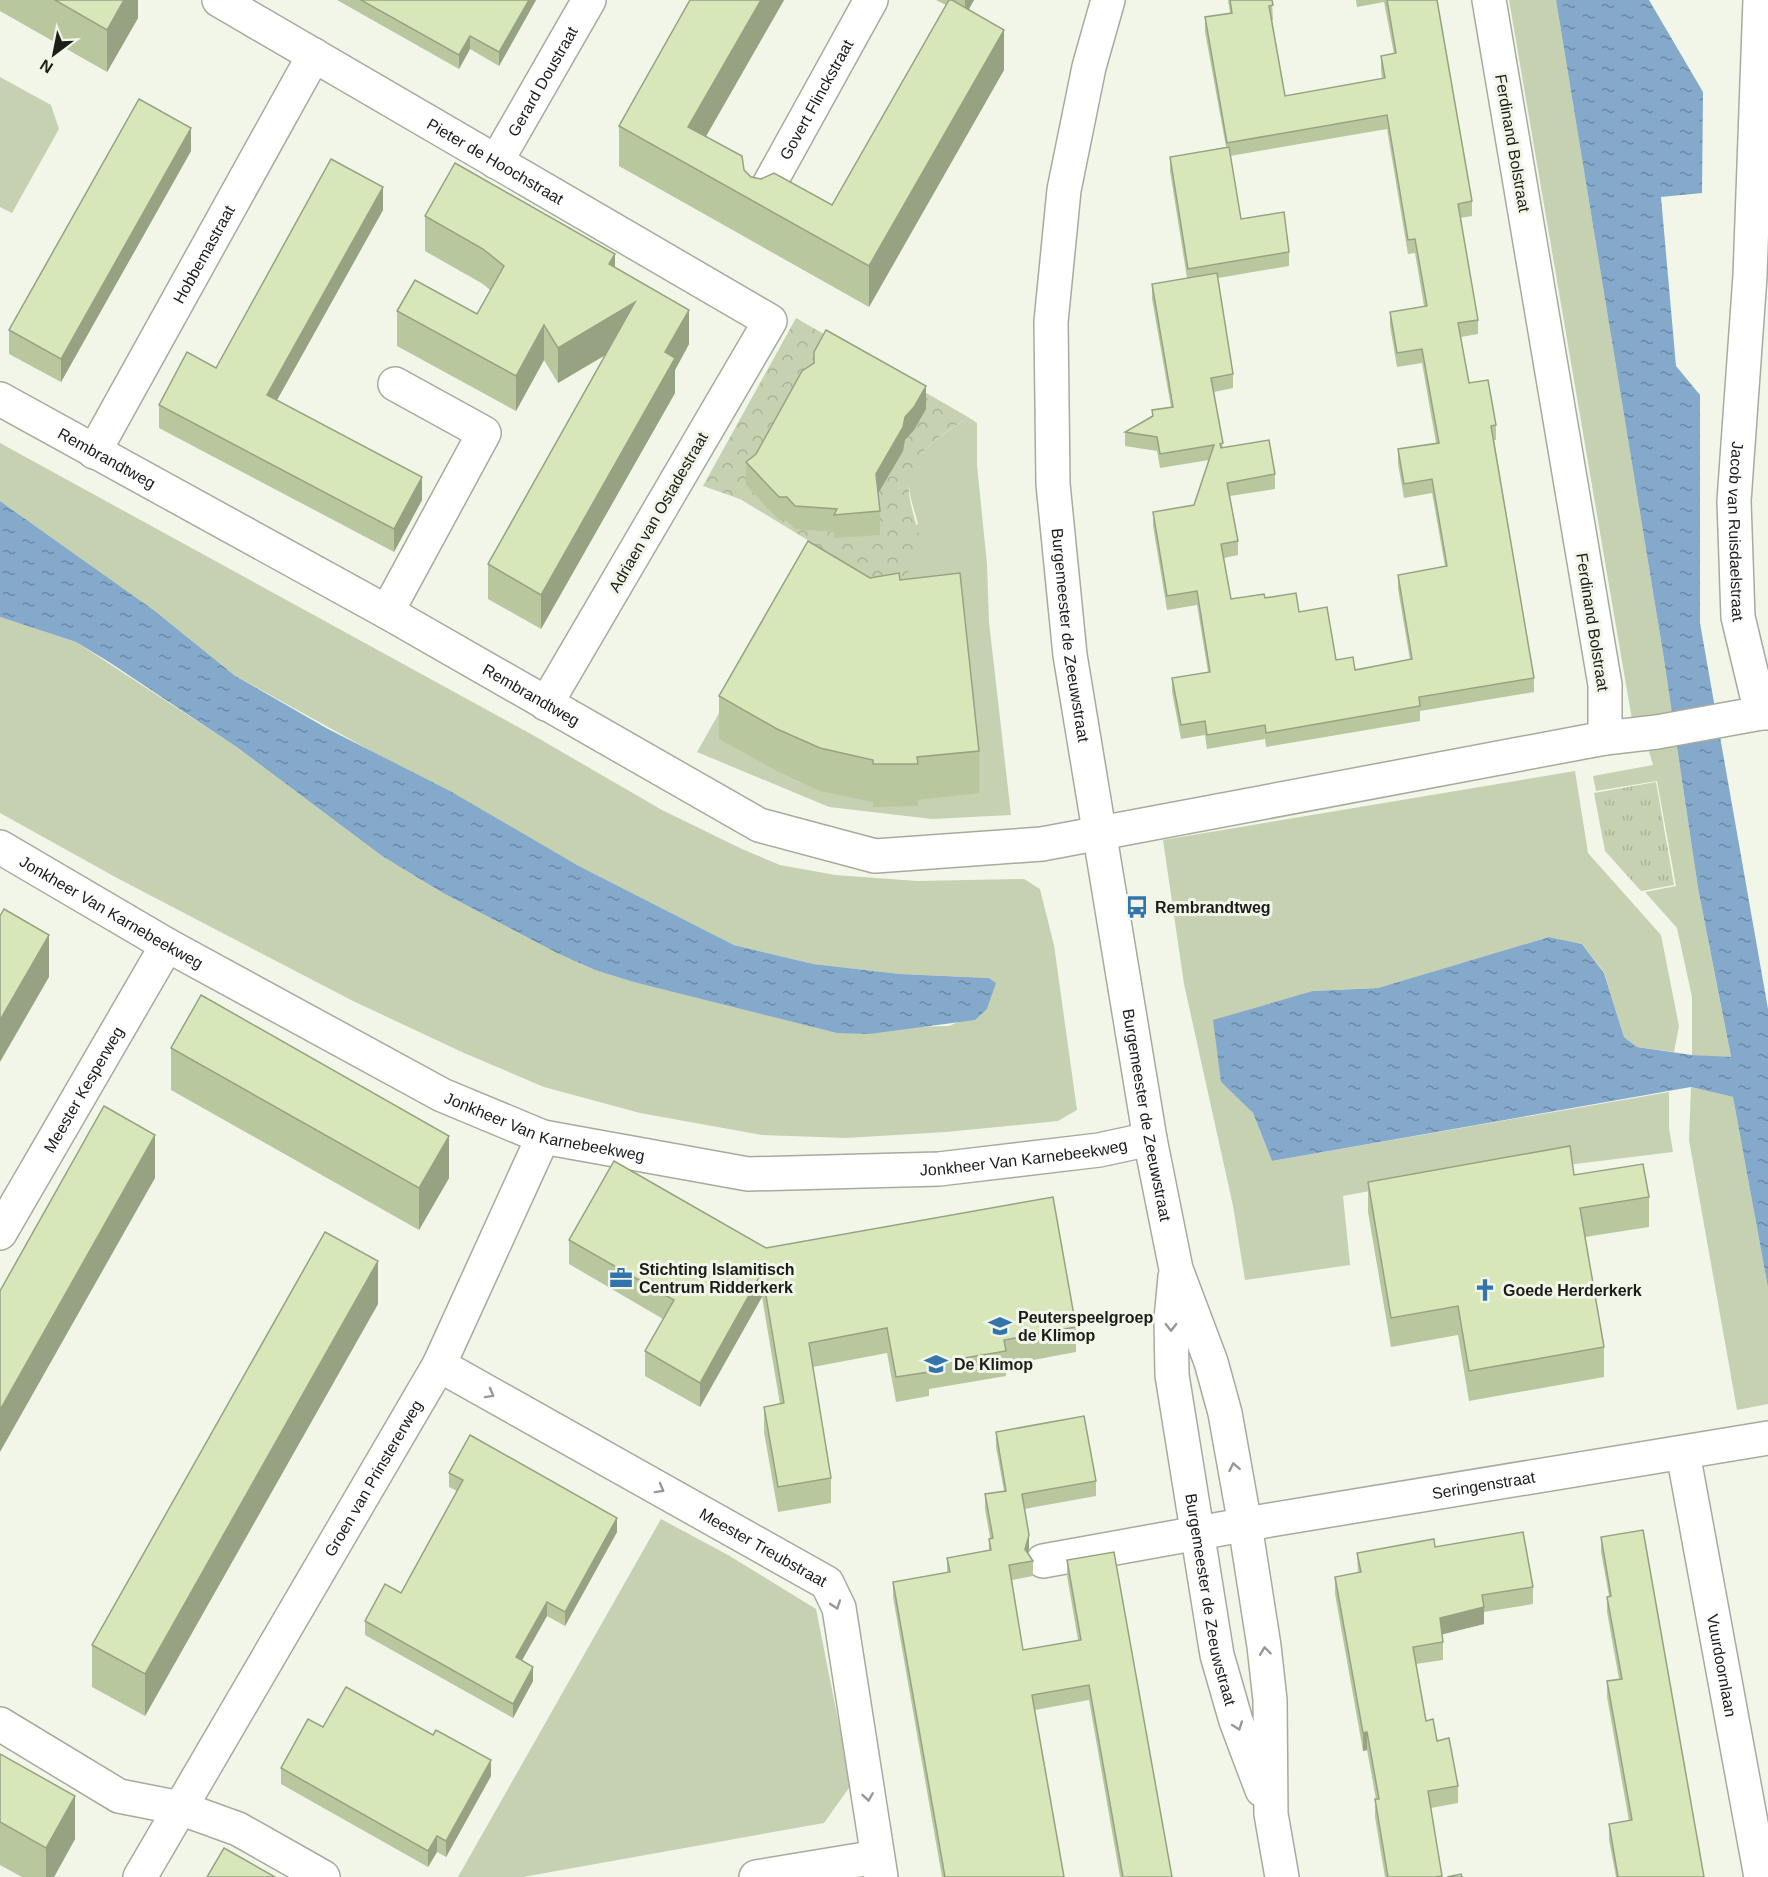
<svg xmlns="http://www.w3.org/2000/svg" width="1768" height="1877" font-family="Helvetica,sans-serif">
  <defs>
    <pattern id="forest-crowns" width="20" height="18" patternUnits="userSpaceOnUse" patternTransform="scale(1.5)"><rect width="20" height="18" fill="#c6d1b2"/><path d="M2 6a3 3 0 1 1 6 0M12 15a3 3 0 1 1 6 0" fill="none" stroke="#aab398"/></pattern>
    <pattern id="park-tufts" width="24" height="20" patternUnits="userSpaceOnUse" patternTransform="scale(1.5)"><rect width="24" height="20" fill="#c6d1b2"/><path d="M3 7l-1-3M5 7V3M7 7l1-3M15 17l-1-3M17 17v-4M19 17l1-3" fill="none" stroke="#aab398"/></pattern>
    <pattern id="water-ripples" width="26" height="14" patternUnits="userSpaceOnUse" patternTransform="scale(1.5)"><rect width="26" height="14" fill="#84a9cb"/><path d="M2 4q2-2 4 0t4 0M15 11q2-2 4 0t4 0" fill="none" stroke="#6b89a4"/></pattern>
  </defs>
  <rect width="100%" height="100%" fill="#f1f6e9"/>
  <g fill="#c6d1b2">
    <path d="M1509 0H1556L1663 653 1698 888 1731 1058 1692 1055V997L1677 928 1645 892 1676 886 1657 781 1596 791 1593 776 1653 765 1648 748 1637 749Z"/>
    <path d="M0 77 51 105 59 129 12 213 0 207Z"/>
    <path d="M968 417 977 423V465L987 564 989 622 1011 815 932 819 829 807 697 752 784 598 918 524C915 512 910 499 909 487 906 454 945 434 968 417Z"/>
    <path d="M0 443 531 734 662 810 742 849 780 865 835 875 917 881 1024 879 1040 889 1054 945 1077 1110 1058 1121 946 1132 846 1138 762 1135 640 1113 544 1087 464 1053 353 1001 117 878 0 813V617L76 642 238 748 382 856 443 893 557 953 595 970 694 996 909 1027 949 1026 987 1009 995 983 989 978 900 974 812 964 734 945 577 865 234 675 155 611 0 501Z"/>
    <path d="M1575 771 1588 853 1661 935 1679 1026 1674 1052 1637 1047 1624 1037 1604 972 1582 944 1549 937 1378 988 1313 991 1221 1082 1253 1113 1272 1161 1669 1092V1128L1673 1152 1402 1185 1343 1196 1350 1265 1245 1280 1233 1206 1184 984 1163 840Z"/>
    <path d="M1691 1087 1733 1097 1768 1288V1404L1737 1410 1689 1140Z"/>
    <path d="M661 1519 728 1555 816 1609 851 1785 824 1823 523 1877H458Z"/>
  </g>
  <path fill="url(#forest-crowns)" d="M796 318 968 417C944 434 911 451 909 484 907 500 919 530 922 547L888 609 784 598 819 547 740 499 703 486Z"/>
  <path fill="url(#park-tufts)" d="M1656 782 1674 885 1641 891 1605 851 1594 793Z"/>
  <g fill="url(#water-ripples)">
    <path d="M1556 0H1649L1703 92 1702 193 1661 197 1676 366 1700 395V623L1768 1009V1288L1733 1097 1691 1087 1272 1161 1253 1113 1221 1082 1213 1020 1313 991 1378 988 1549 937 1582 944 1604 973 1624 1037 1637 1047 1692 1055 1731 1057 1698 888 1663 653Z"/>
    <path d="M0 501 155 611 234 675 328 729 450 791 577 865 734 945 813 964 900 974 989 978 996 983 987 1009 975 1020 869 1034 837 1033 634 982 595 970 557 953 443 893 382 856 238 748 109 662 76 642 0 617Z"/>
  </g>
  <g fill="none" stroke-linecap="round" stroke-linejoin="round">
    <g stroke="#a6ab9e" stroke-width="36">
      <g id="minor">
        <path id="s1" d="M219 0 770 321 546 704"/>
        <path id="s2" d="M1108 0 1089 67 1064 190 1051 322 1053 484 1070 655 1150 1139 1176 1269 1211 1362 1225 1413 1245 1525 1264 1646 1270 1700 1271 1814 1282 1877"/>
        <path id="s3" d="M1760 0 1750 276 1734 501 1738 617 1761 713H1768"/>
        <path id="s4" d="M496 162 589 0"/>
        <path id="s5" d="M760 201 871 0"/>
        <path id="s6" d="M0 399 387 612 759 825 875 856 1042 844 1605 738V685L1489 0"/>
        <path id="s7" d="M94 452 314 55"/>
        <path d="M387 612 484 433 395 384"/>
        <path d="M1605 738 1657 732 1761 713"/>
        <path id="s8" d="M0 847 167 945 442 1095 543 1137 748 1174 939 1169 1099 1150 1150 1139"/>
        <path id="s9" d="M0 1233 167 945"/>
        <path id="s10" d="M1175 1277 1171 1319 1172 1375 1217 1655 1236 1721 1262 1790"/>
        <path id="s11" d="M439 1365 827 1583 839 1608 881 1877"/>
        <path id="s12" d="M1683 1453 1761 1877"/>
        <path id="s13" d="M1043 1561 1270 1520 1768 1438"/>
        <path d="M0 1724 119 1796 180 1808 238 1829 323 1877"/>
        <path id="s14" d="M140 1877 439 1365 543 1137"/>
        <path d="M756 1877 877 1857"/>
      </g>
    </g>
    <use href="#minor" stroke="#fff" stroke-width="33"/>
  </g>
  <g fill="#b9c79f" fill-rule="evenodd">
    <path d="M0 0H138V18L107 72 0 11Z"/>
    <path d="M337 0H536L499 66 470 49 459 69Z"/>
    <path d="M690 0H784L706 136 751 177 832 205 946 5 936 0H974L969 9 1004 70 869 307 619 166V126Z"/>
    <path d="M1228 0H1272L1273 20H1272L1285 96 1382 79 1381 70V56L1394 54 1384 2 1357 7 1356 0H1437L1472 201V216L1460 218 1478 320V334L1461 337 1469 383 1496 425V440H1494L1534 678V692L1420 711V721L1266 747 1265 739 1207 749 1205 735 1181 739 1172 692V678L1208 672 1197 605 1167 610 1153 526V512L1194 505 1209 460 1160 468 1157 451 1125 446V432L1152 417V410L1171 407 1152 299V284L1187 278 1170 171V157L1226 147 1205 32V17L1230 13ZM1387 129 1408 254 1415 253 1424 306 1390 312V326L1397 367 1422 363 1436 443 1398 449V464L1404 498 1432 493 1445 566 1398 575V589L1410 660 1355 670 1336 660 1299 612 1265 598 1231 599 1224 558 1238 555V541L1230 496 1275 489V474L1223 448 1214 392 1233 388V374L1218 278 1289 266V252L1241 219 1230 156Z"/>
    <path d="M191 151 61 382 9 354V330Z"/>
    <path d="M383 210 277 400 422 500 394 552 159 428V405L216 368Z"/>
    <path d="M425 216 615 267 689 344 675 370V393L541 629 488 599V564L606 355 558 383 544 360 516 411 397 346V311L477 314 490 290 483 284 425 251Z"/>
    <path d="M926 409 914 430 905 440 903 451 878 494 880 511V535L834 538V532L795 529 787 521 779 520 746 485V462Z"/>
    <path d="M870 578 900 580 979 751V793L918 800V806L873 807V802L820 791 777 771 719 739V696Z"/>
    <path d="M171 1048 449 1178 419 1230 171 1090Z"/>
    <path d="M1574 1175 1649 1197V1227L1585 1237 1604 1347V1377L1469 1401 1458 1335 1391 1347 1368 1212V1182Z"/>
    <path d="M569 1240 766 1248 1076 1327V1352L1006 1365V1376L929 1389V1396L896 1402 887 1353 813 1367 831 1478V1503L778 1512 764 1432V1407L780 1404 762 1297 700 1407 645 1376V1351L663 1319 569 1264Z"/>
    <path d="M378 1304 145 1716 92 1687V1645Z"/>
    <path d="M996 1432 1096 1481V1496L1024 1509 1029 1550 1028 1553 1033 1561V1576L1012 1580 1023 1650 1078 1640 1067 1576V1560L1172 1877H1120L1089 1700 1035 1710 1064 1877H942L893 1597V1582L947 1572V1558L989 1550V1539L990 1538 985 1509V1494L1004 1491 996 1447Z"/>
    <path d="M449 1473 617 1532 565 1626 547 1616 522 1660 533 1681 513 1718 365 1635V1621L401 1593 457 1491 449 1487Z"/>
    <path d="M1601 1537 1704 1877H1616L1609 1840V1824L1629 1821 1607 1697V1681L1619 1679 1607 1612V1597L1609 1596 1601 1552Z"/>
    <path d="M1435 1547 1533 1587V1604L1484 1612V1624L1442 1634 1443 1642V1660L1416 1664 1426 1721 1437 1741 1458 1786V1803L1431 1808 1442 1877H1385L1375 1817V1799H1376L1367 1750 1363 1751 1335 1594V1577L1358 1573 1357 1553Z"/>
    <path d="M323 1727 491 1776 446 1857 437 1852 428 1867 281 1784V1768Z"/>
    <path d="M0 1754 75 1839 54 1877H22L0 1865Z"/>
  </g>
  <g fill="#96a282">
    <path d="M124 0H138V18L107 72V30Z"/>
    <path d="M529 0H536L499 66V52Z"/>
    <path d="M761 0H784L689 166 688 127Z"/>
    <path d="M965 0H974L965 16Z"/>
    <path d="M1004 30V70L869 307V266Z"/>
    <path d="M470 36V49L459 69V55Z"/>
    <path d="M191 128V151L61 382V359Z"/>
    <path d="M383 187V210L267 418V395Z"/>
    <path d="M615 254V288L609 264Z"/>
    <path d="M635 302V337L558 383V348Z"/>
    <path d="M689 310V344L675 370V393L541 629V595L665 352Z"/>
    <path d="M544 325V360L516 411V376Z"/>
    <path d="M926 386V409L914 430 905 440 903 451 876 497V474L905 417Z"/>
    <path d="M422 477V500L394 552V529Z"/>
    <path d="M49 935V977L0 1062V1020Z"/>
    <path d="M155 1135V1178L0 1452V1410Z"/>
    <path d="M449 1136V1178L419 1230V1188Z"/>
    <path d="M378 1261V1304L145 1716V1674Z"/>
    <path d="M762 1272V1297L700 1407V1383Z"/>
    <path d="M617 1518V1532L565 1626V1612Z"/>
    <path d="M1029 1535V1550L1025 1564V1549Z"/>
    <path d="M547 1602V1616L516 1671V1657Z"/>
    <path d="M1484 1607V1624L1440 1635V1618Z"/>
    <path d="M533 1667V1681L513 1718V1704Z"/>
    <path d="M1367 1732V1750L1363 1751V1733Z"/>
    <path d="M491 1760V1776L446 1857V1841Z"/>
    <path d="M75 1796V1839L54 1877H46V1848Z"/>
    <path d="M437 1836V1852L428 1867V1851Z"/>
  </g>
  <g fill="#d7e7b9" stroke="#96a282" stroke-width="1.5">
    <path d="M55 0H124L107 30Z"/>
    <path d="M361 0H529L499 52 470 36 459 55Z"/>
    <path d="M690 0H761L688 127 742 156 744 170 751 177 761 179 774 173 832 205 949 0H952L1004 30 869 266 619 126Z"/>
    <path d="M1230 0H1272L1273 5 1269 6 1285 96 1385 78 1381 56 1396 53 1387 0H1437L1472 201 1458 204 1478 320 1458 323 1469 383 1488 380 1496 425 1491 426 1534 678 1419 697 1420 706 1266 733 1265 725 1207 735 1205 721 1181 725 1172 678 1210 672 1197 591 1167 596 1153 512 1194 505 1214 445 1160 454 1157 437 1125 432 1153 416 1152 410 1173 407 1152 284 1217 273 1233 374 1211 378 1223 443 1220 444 1221 448 1269 440 1275 474 1227 483 1238 541 1221 544 1231 599 1264 594 1265 598 1296 593 1299 612 1327 607 1336 660 1353 657 1355 670 1412 659 1398 575 1447 566 1432 479 1404 484 1398 449 1439 443 1422 349 1397 353 1390 312 1427 306 1415 239 1408 240 1387 115 1227 143 1205 17 1232 13Z"/>
    <path d="M139 99 191 128 61 359 9 330Z"/>
    <path d="M1229 147 1241 219 1284 212 1289 252 1188 269 1170 157Z"/>
    <path d="M331 159 383 187 267 395 422 477 394 529 159 405 187 352 216 368Z"/>
    <path d="M455 163 615 254 609 264 689 310 665 352 675 358 541 595 488 564 635 302 558 348 544 325 516 376 397 311 415 280 477 314 504 266 483 249 425 216Z"/>
    <path d="M826 330 926 386 914 407 905 417 903 427 876 474 880 511 834 515 837 509 795 506 787 497H779L746 462 756 454 802 371 814 363V352Z"/>
    <path d="M808 541 870 578 899 573 900 580 960 573 979 751 917 757 918 764H873V760L820 748 777 729 719 696Z"/>
    <path d="M4 909 49 935 0 1020V916Z"/>
    <path d="M201 995 449 1136 419 1188 171 1048Z"/>
    <path d="M104 1106 155 1135 0 1410V1291Z"/>
    <path d="M1570 1146 1574 1175 1643 1164 1649 1197 1580 1208 1604 1347 1469 1371 1458 1306 1391 1318 1368 1182Z"/>
    <path d="M614 1161 766 1248 1053 1197 1076 1327 1004 1340 1006 1351 928 1364 929 1372 896 1377 887 1328 809 1343 831 1478 778 1487 764 1407 784 1403 762 1272 700 1383 645 1351 674 1300 569 1240Z"/>
    <path d="M325 1232 378 1261 145 1674 92 1645Z"/>
    <path d="M1084 1416 1096 1481 1022 1494 1029 1535 1025 1549 1033 1561 1009 1565 1023 1650 1081 1640 1067 1560 1114 1552 1172 1877H1123L1089 1685 1032 1695 1064 1877H945L893 1582 950 1572 947 1558 991 1550 989 1539 993 1538 985 1494 1006 1491 996 1432Z"/>
    <path d="M470 1435 617 1518 565 1612 547 1602 516 1657 533 1667 513 1704 365 1621 385 1584 401 1593 463 1480 449 1473Z"/>
    <path d="M1643 1530 1704 1877H1618L1609 1824 1632 1820 1607 1681 1622 1679 1607 1597 1611 1596 1601 1537Z"/>
    <path d="M1523 1532 1533 1587 1482 1595 1484 1607 1440 1618 1443 1642 1413 1647 1426 1721 1433 1719 1437 1741 1449 1738 1458 1786 1428 1791 1442 1876 1435 1877H1388L1375 1799H1379L1367 1732 1363 1733 1335 1577 1361 1572 1357 1553 1434 1539 1435 1547Z"/>
    <path d="M346 1687 433 1735 436 1730 491 1760 446 1841 437 1836 428 1851 281 1768 308 1719 323 1727Z"/>
    <path d="M0 1754 75 1796 46 1848 0 1822Z"/>
    <path d="M224 1848 275 1877H207Z"/>
    <path d="M1461 1874 1462 1877H1447Z"/>
  </g>
  <defs><path id="oneway-chevron" d="M-2-3.5L2.5 0L-2 3.5" fill="none" stroke-width="1.6" stroke-linecap="round" stroke-linejoin="round" transform="scale(1.5)"/></defs>
  <g stroke="#989997">
    <use href="#oneway-chevron" transform="translate(1171 1327) rotate(89)"/>
    <use href="#oneway-chevron" transform="translate(490 1394) rotate(29)"/>
    <use href="#oneway-chevron" transform="translate(1234 1467) rotate(-101)"/>
    <use href="#oneway-chevron" transform="translate(660 1489) rotate(29)"/>
    <use href="#oneway-chevron" transform="translate(836 1605) rotate(71)"/>
    <use href="#oneway-chevron" transform="translate(1265 1651) rotate(-97)"/>
    <use href="#oneway-chevron" transform="translate(1238 1726) rotate(70)"/>
    <use href="#oneway-chevron" transform="translate(868 1797) rotate(81)"/>
  </g>
  <defs>
    <g id="bus-bare" transform="scale(1.8)"><path d="M-5-6H5V4H4V6H2V4H-2V6H-4V4H-5ZM-3.5-4V0h7V-4ZM-3.5 1.2v1.5H-2V1.2ZM2 1.2v1.5H3.5V1.2Z" fill="#3375ab" stroke="#f1f6e9" stroke-width="2.5" paint-order="stroke"/></g>
    <g id="office-bare" transform="scale(1.8)"><path d="M-6-3h4V-5.5h4V-3h4V5H-6ZM-1-4.5V-3h2v-1.5ZM-6 0V1H6V0Z" fill="#3375ab" stroke="#f1f6e9" stroke-width="2.5" paint-order="stroke"/></g>
    <g id="church-bare" transform="scale(1.8)"><path d="M-1.2-6h2.4v3.5h3.3v2.4h-3.3V6h-2.4V-.1h-3.3v-2.4h3.3Z" fill="#3375ab" stroke="#f1f6e9" stroke-width="2.5" paint-order="stroke"/></g>
    <g id="school-bare" transform="scale(1.8)"><path d="M0-5L7-2L0 1L-7-2ZM-4 1L0 2.5L4 1V4Q0 6-4 4Z" fill="#3375ab" stroke="#f1f6e9" stroke-width="2.5" paint-order="stroke"/></g>
  </defs>
  <g fill-rule="evenodd">
    <use href="#bus-bare" x="1137" y="907"/>
    <use href="#office-bare" x="621" y="1278"/>
    <use href="#church-bare" x="1485" y="1290"/>
    <use href="#school-bare" x="1000" y="1326"/>
    <use href="#school-bare" x="936" y="1364"/>
  </g>
  <g text-anchor="middle" stroke-width="6" stroke-linejoin="round" paint-order="stroke">
    <g font-size="16" fill="#1b1d18" stroke="#f1f6e9">
      <text dy="6" stroke="none"><textPath href="#s4" startOffset="93">Gerard Doustraat</textPath></text>
      <text dy="6" stroke="none"><textPath href="#s5" startOffset="116">Govert Flinckstraat</textPath></text>
      <text transform="translate(1513 143) rotate(80)" y="6">Ferdinand Bolstraat</text>
      <text dy="6" stroke="none"><textPath href="#s1" startOffset="320">Pieter de Hoochstraat</textPath></text>
      <text dy="6" stroke="none"><textPath href="#s7" startOffset="226">Hobbemastraat</textPath></text>
      <text dy="6" stroke="none"><textPath href="#s6" startOffset="122">Rembrandtweg</textPath></text>
      <text transform="translate(658 512) rotate(-60)" y="6">Adriaen van Ostadestraat</text>
      <text dy="6" stroke="none"><textPath href="#s3" startOffset="532">Jacob van Ruisdaelstraat</textPath></text>
      <text transform="translate(1593 622) rotate(81)" y="6">Ferdinand Bolstraat</text>
      <text dy="6" stroke="none"><textPath href="#s2" startOffset="642">Burgemeester de Zeeuwstraat</textPath></text>
      <text dy="6" stroke="none"><textPath href="#s6" startOffset="608">Rembrandtweg</textPath></text>
      <text dy="6" stroke="none"><textPath href="#s8" startOffset="129">Jonkheer Van Karnebeekweg</textPath></text>
      <text dy="6" stroke="none"><textPath href="#s9" startOffset="166">Meester Kesperweg</textPath></text>
      <text dy="6" stroke="none"><textPath href="#s2" startOffset="1128">Burgemeester de Zeeuwstraat</textPath></text>
      <text dy="6" stroke="none"><textPath href="#s8" startOffset="615">Jonkheer Van Karnebeekweg</textPath></text>
      <text dy="6" stroke="none"><textPath href="#s8" startOffset="1101">Jonkheer Van Karnebeekweg</textPath></text>
      <text dy="6" stroke="none"><textPath href="#s14" startOffset="462">Groen van Prinstererweg</textPath></text>
      <text dy="6" stroke="none"><textPath href="#s13" startOffset="447">Seringenstraat</textPath></text>
      <text dy="6" stroke="none"><textPath href="#s11" startOffset="372">Meester Treubstraat</textPath></text>
      <text dy="6" stroke="none"><textPath href="#s10" startOffset="326">Burgemeester de Zeeuwstraat</textPath></text>
      <text dy="6" stroke="none"><textPath href="#s12" startOffset="216">Vuurdoornlaan</textPath></text>
    </g>
    <g font-size="16" font-weight="bold" fill="#1b1d18" stroke="#f1f6e9" text-anchor="start">
      <text x="1155" y="913">Rembrandtweg</text>
      <text x="639" y="1275">Stichting Islamitisch<tspan x="639" dy="18">Centrum Ridderkerk</tspan></text>
      <text x="1503" y="1296">Goede Herderkerk</text>
      <text x="1018" y="1323">Peuterspeelgroep<tspan x="1018" dy="18">de Klimop</tspan></text>
      <text x="954" y="1370">De Klimop</text>
    </g>
  </g>
  <g transform="translate(54 54) rotate(212)" stroke="#f1f6e9" stroke-width="4.5" paint-order="stroke">
  <path d="M0-4.5L10 22L0 15L-10 22Z" fill="#1b1d18"/>
  <text y="-9" font-size="16" font-weight="bold" text-anchor="middle" fill="#1b1d18">N</text>
  </g>
</svg>
